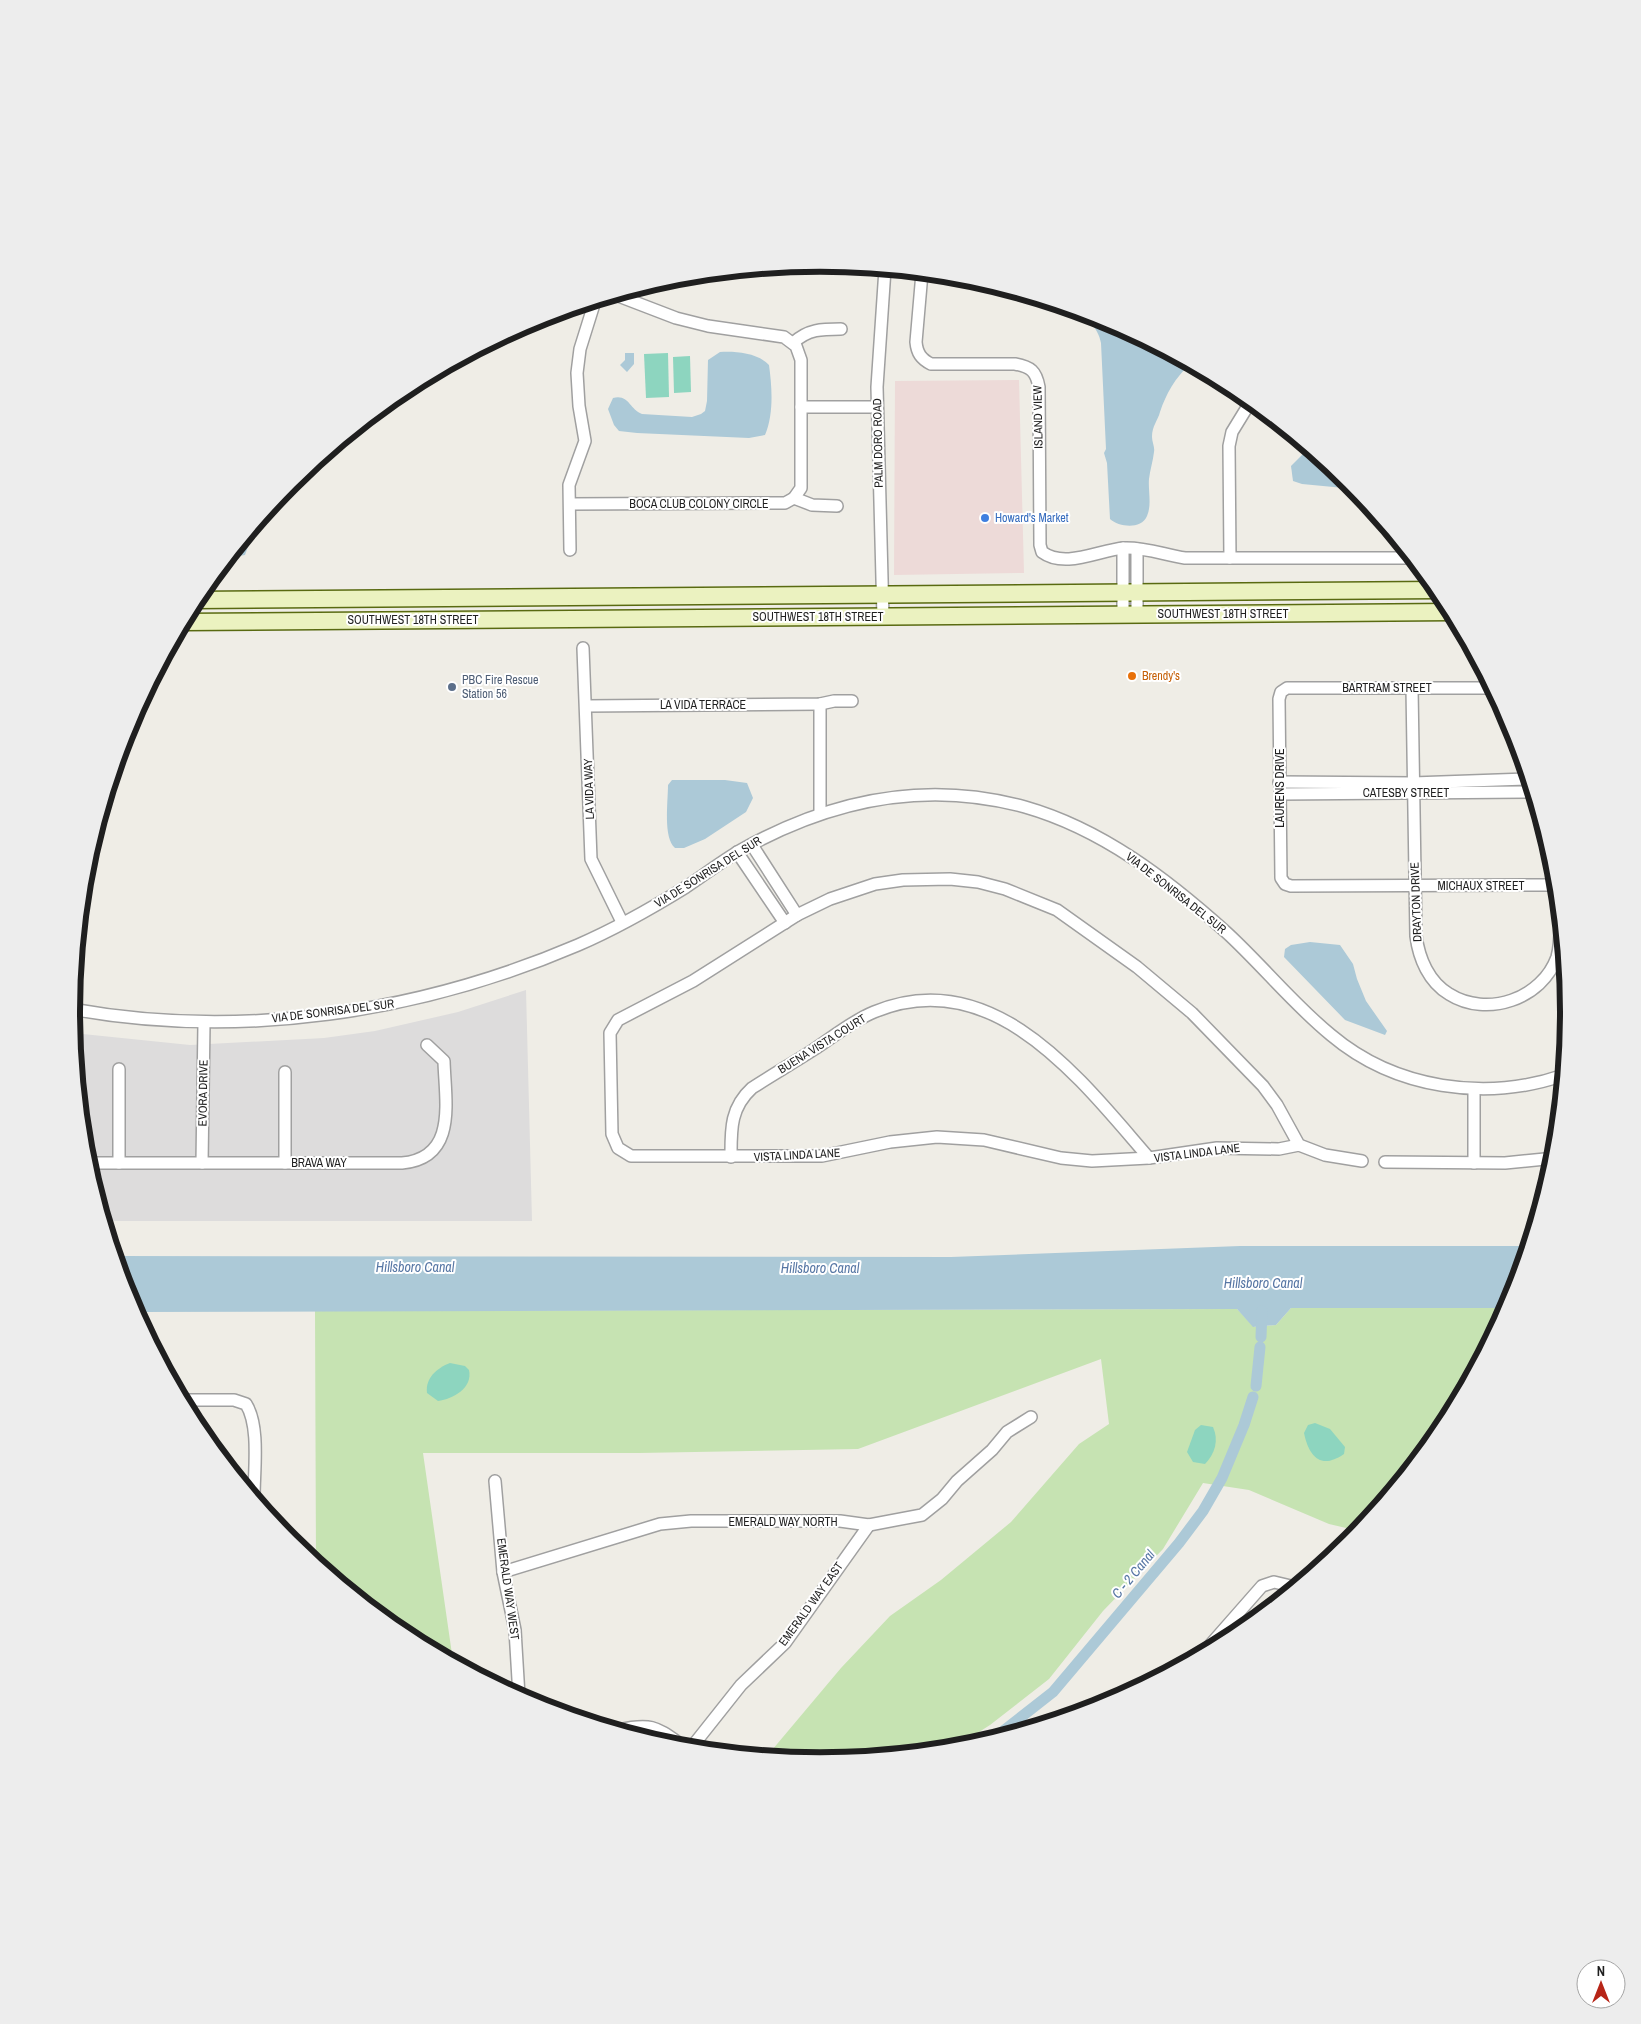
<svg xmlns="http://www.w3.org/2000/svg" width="1641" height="2024" font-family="'Archivo Narrow',sans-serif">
  <rect width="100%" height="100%" fill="#efede6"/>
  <path fill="#dddcdc" d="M526 990 532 1221H105L86 1158 73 1033 190 1045 324 1038 375 1031 458 1012Z"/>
  <path fill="#eddad8" d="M1019 380 1024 573 894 575 895 381Z"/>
  <path fill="#c6e3b2" d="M1291 1308H1508L1443 1428 1359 1531 1329 1524 1249 1490 1203 1483 1163 1549 1103 1611 1049 1679 990 1725 954 1748 820 1761 767 1756 841 1668 890 1616 941 1580 1011 1522 1079 1444 1109 1424 1101 1359 858 1449 639 1453H423L453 1661 404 1635 316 1562 315 1311 1237 1309 1254 1327 1276 1325Z"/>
  <g fill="#8dd5bf">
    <path d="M668 353 669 397 646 398 644 354Z"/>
    <path d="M690 356 691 392 674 393 673 357Z"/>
    <path d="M450 1363 465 1366 469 1370C473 1388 453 1399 438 1401L427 1393C425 1378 437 1368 450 1363Z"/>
    <path d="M1315 1423 1330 1429 1345 1447 1344 1454C1321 1470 1309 1457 1304 1433L1308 1425Z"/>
    <path d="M1201 1425 1213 1427C1219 1440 1215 1454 1205 1464L1193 1462 1187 1452 1195 1430Z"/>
  </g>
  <g fill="#acc9d7">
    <path d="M987 283 1036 298 987 293 982 290Z"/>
    <path d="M1073 309 1107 320 1190 364C1175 378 1166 394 1160 412 1158 420 1152 426 1152 437 1152 442 1155 447 1154 452 1153 461 1150 470 1149 479 1148 490 1152 505 1147 516 1141 530 1119 527 1110 519L1107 463 1104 453 1106 449 1101 343C1098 326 1086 319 1073 309Z"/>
    <path d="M720 352C736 351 758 353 769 365 772 387 774 414 765 435L749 438 637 433 619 431 614 425 608 409 613 398C629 394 629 409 642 414L692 417 701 414 705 411 707 401 708 360Z"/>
    <path d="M625 353H634V364L627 372 620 365 625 360Z"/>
    <path d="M1309 448 1350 482 1351 486 1344 488 1302 484 1293 481 1291 466Z"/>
    <path d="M256 524 245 555 233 557 231 555Z"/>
    <path d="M672 780H725L747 783 753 798 746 812 705 839 684 848H675C663 838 668 801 668 785Z"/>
    <path d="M1310 942 1340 945 1353 964 1357 979 1366 1001 1387 1031 1385 1035 1345 1020 1284 957 1285 949 1291 945Z"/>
    <path d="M1240 1246H1529L1508 1308H1291L1276 1325 1253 1327 1237 1309 136 1312 128 1298 115 1256 951 1257Z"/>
  </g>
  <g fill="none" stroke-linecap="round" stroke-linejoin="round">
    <g stroke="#acc9d7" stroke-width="11">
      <path d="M1261 1337 1262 1311"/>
      <path d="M1256 1386 1260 1347"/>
      <path d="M993 1739 1053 1692 1179 1543 1203 1511 1222 1478 1244 1425 1253 1397"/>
    </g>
    <g stroke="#a0a0a0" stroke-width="14">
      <g id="street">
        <path d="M922 273 916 342C917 353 921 359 931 364H1015C1031 367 1036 371 1039 387L1040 545 1042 552C1065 569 1099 550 1124 548 1145 547 1165 555 1185 558H1412"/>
        <path d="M793 343C808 329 822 329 841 329"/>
        <path d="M801 407H877"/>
        <path d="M794 498 812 505 837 506"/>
        <path d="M570 504 785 503 794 498 801 488V360L796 346 784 337 708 326 676 318 616 295"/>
        <path d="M1123 548V615"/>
        <path d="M1137 549V615"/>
        <path d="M570 550 569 485 585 441 579 406 577 373 580 349 595 301"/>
        <path d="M1230 558 1229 446 1232 432 1251 401"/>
        <path d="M883 617 877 387 885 269"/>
        <path d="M583 648 591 859 622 922"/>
        <path d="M1412 688 1416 936C1419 959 1429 982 1449 994 1487 1018 1542 999 1557 957 1561 943 1560 929 1560 915"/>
        <path d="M1493 688H1287L1281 692 1279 699 1281 878 1285 884 1291 886 1557 885"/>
        <path d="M820 704V813"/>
        <path d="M586 706 820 704 834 701H852"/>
        <path d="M1279 782 1413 783 1529 779"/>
        <path d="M1280 794 1533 792"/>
        <path d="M752 845 797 915"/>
        <path d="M737 852 785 923"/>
        <path d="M71 1009C242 1040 419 1013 578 945 615 929 652 908 686 887 704 875 722 861 741 850 830 800 924 779 1025 807 1102 829 1167 879 1226 932 1262 965 1293 1004 1331 1035 1395 1089 1486 1102 1564 1075"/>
        <path d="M119 1069V1163"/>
        <path d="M285 1072V1163"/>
        <path d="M1474 1089V1163"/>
        <path d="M1299 1145 1277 1105 1263 1086 1192 1013 1137 967 1057 910 1005 889 978 882 950 879 903 880 875 884 830 899 797 915 693 981 618 1020 610 1033 612 1134 618 1148 631 1156H822L890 1142 937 1137 984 1140 1061 1158 1092 1161 1149 1158 1217 1148 1279 1149 1299 1145 1325 1155 1362 1161"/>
        <path d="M731 1157C731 1130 730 1108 752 1088 772 1075 793 1063 813 1050 833 1037 852 1021 874 1012 993 962 1081 1080 1149 1158"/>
        <path d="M1385 1162 1505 1163 1555 1158"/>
        <path d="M87 1163H402C458 1158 445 1101 444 1061L427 1045"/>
        <path d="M202 1163 204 1023"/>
        <path d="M182 1400H234L246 1404C260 1426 254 1470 254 1497"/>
        <path d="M495 1481 503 1572 515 1630 519 1696"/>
        <path d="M503 1572 660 1524 691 1521H840L869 1525 922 1515 942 1499 957 1481 992 1450 1007 1432 1031 1417"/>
        <path d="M1204 1652 1262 1586 1274 1582 1295 1587"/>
        <path d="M618 1730C654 1722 657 1728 686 1748"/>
        <path d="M691 1748 741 1685 785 1643 869 1525"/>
      </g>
    </g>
    <g stroke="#596a11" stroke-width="19">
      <g id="secondary">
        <path d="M195 600 1439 590"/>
        <path d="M183 622 1452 612"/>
      </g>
    </g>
    <use href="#street" stroke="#fff" stroke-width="11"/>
    <use href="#secondary" stroke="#ebf2c0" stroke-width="16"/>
  </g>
  <circle fill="#3f7fe0" stroke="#fff" stroke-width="2" cx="985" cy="518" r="5"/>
  <circle fill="#e8710a" stroke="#fff" stroke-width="2" cx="1132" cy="676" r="5"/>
  <circle fill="#5c6f8a" stroke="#fff" stroke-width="2" cx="452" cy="687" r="5"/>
  <g text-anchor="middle" stroke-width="4" stroke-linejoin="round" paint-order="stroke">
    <g font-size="12" fill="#1f1f1f" stroke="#fff">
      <text transform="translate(1038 417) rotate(-91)" y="4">ISLAND VIEW</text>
      <text transform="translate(878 443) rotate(-91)" y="4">PALM DORO ROAD</text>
      <text x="699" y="508">BOCA CLUB COLONY CIRCLE</text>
      <text x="1223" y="618">SOUTHWEST 18TH STREET</text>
      <text x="818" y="621">SOUTHWEST 18TH STREET</text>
      <text x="413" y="624">SOUTHWEST 18TH STREET</text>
      <text x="1387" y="692">BARTRAM STREET</text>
      <text x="703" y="709">LA VIDA TERRACE</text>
      <text transform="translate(1280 788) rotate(-90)" y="4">LAURENS DRIVE</text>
      <text transform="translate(589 789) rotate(-92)" y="4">LA VIDA WAY</text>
      <text x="1406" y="797">CATESBY STREET</text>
      <text transform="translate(708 872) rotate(-32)" y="4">VIA DE SONRISA DEL SUR</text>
      <text x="1481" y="890">MICHAUX STREET</text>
      <text transform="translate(1176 893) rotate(38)" y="4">VIA DE SONRISA DEL SUR</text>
      <text transform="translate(1416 902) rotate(-92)" y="4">DRAYTON DRIVE</text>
      <text transform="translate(333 1011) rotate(-7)" y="4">VIA DE SONRISA DEL SUR</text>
      <text transform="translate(822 1044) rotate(-32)" y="4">BUENA VISTA COURT</text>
      <text transform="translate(203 1093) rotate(-89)" y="4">EVORA DRIVE</text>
      <text transform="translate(1197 1153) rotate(-7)" y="4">VISTA LINDA LANE</text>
      <text transform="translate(797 1155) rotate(-3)" y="4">VISTA LINDA LANE</text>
      <text x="319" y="1167">BRAVA WAY</text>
      <text x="783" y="1526">EMERALD WAY NORTH</text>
      <text transform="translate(508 1589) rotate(82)" y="4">EMERALD WAY WEST</text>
      <text transform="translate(811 1604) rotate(-54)" y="4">EMERALD WAY EAST</text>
    </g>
    <g font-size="12" fill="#366cbe" stroke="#fff" text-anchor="start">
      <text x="995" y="522">Howard's Market</text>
    </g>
    <g font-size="12" fill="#c56008" stroke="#fff" text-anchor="start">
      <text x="1142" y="680">Brendy's</text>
    </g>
    <g font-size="12" fill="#4e5e75" stroke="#fff" text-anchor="start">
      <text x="462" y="684">PBC Fire Rescue<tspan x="462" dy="14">Station 56</tspan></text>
    </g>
    <g font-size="14" font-style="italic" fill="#5676a4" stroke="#fff">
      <text x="415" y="1272">Hillsboro Canal</text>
      <text x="820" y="1273">Hillsboro Canal</text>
      <text x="1263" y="1288">Hillsboro Canal</text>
      <text transform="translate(1133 1574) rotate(-50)" y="5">C - 2 Canal</text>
    </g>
  </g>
  <path d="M0 0H1641V2024H0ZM80 1012a740 740 0 1 1 1480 0a740 740 0 1 1-1480 0Z" fill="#ededed" fill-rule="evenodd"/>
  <path fill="none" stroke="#1f1f1f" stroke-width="6" d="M80 1012a740 740 0 1 1 1480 0a740 740 0 1 1-1480 0Z"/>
  <g transform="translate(1601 1984)"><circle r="24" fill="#ffffff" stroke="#a5a5a5"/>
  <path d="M0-4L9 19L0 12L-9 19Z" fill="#b72517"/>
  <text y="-8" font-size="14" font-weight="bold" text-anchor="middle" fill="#1f1f1f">N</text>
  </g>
</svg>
